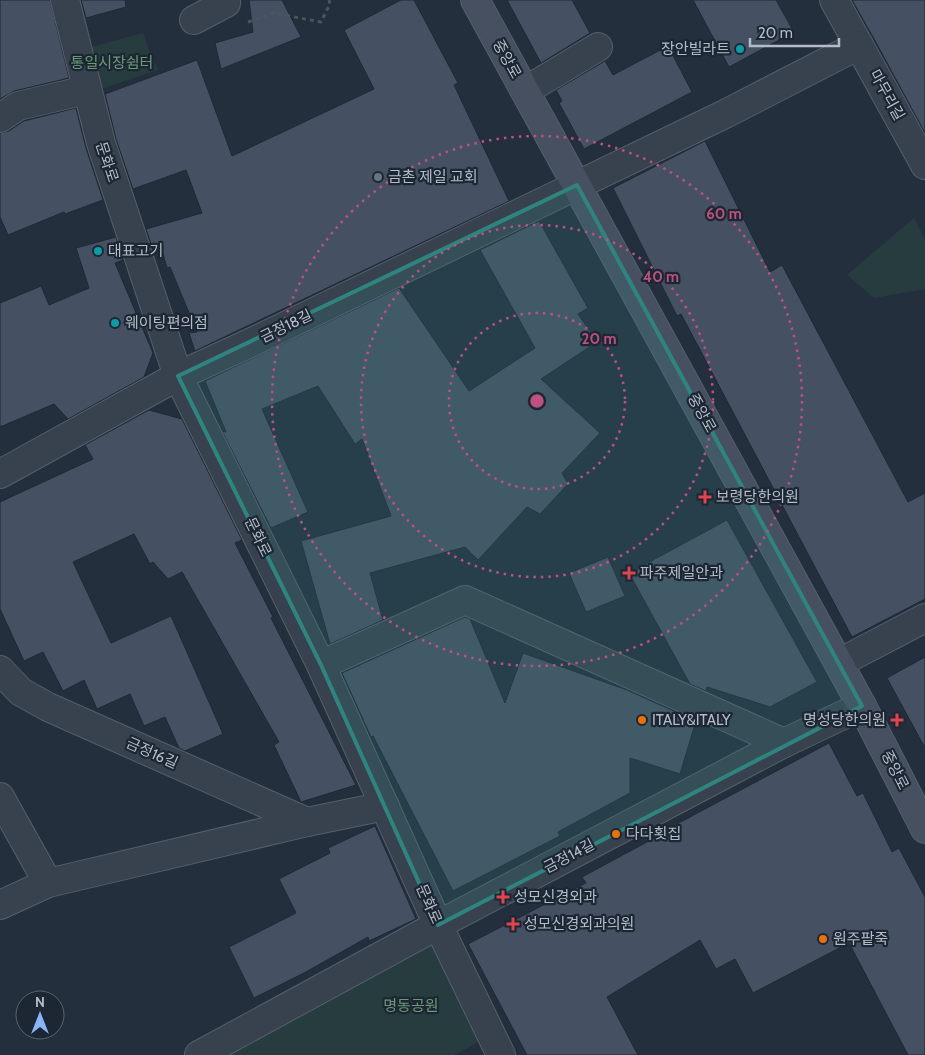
<svg xmlns="http://www.w3.org/2000/svg" width="925" height="1055" font-family="Cabin,'Noto Sans KR',sans-serif">
  <rect width="100%" height="100%" fill="#242f3e"/>
  <g fill="#263c3f">
    <path d="M143 33 149 51 158 70 98 90 87 48Z"/>
    <path d="M914 218 925 239V289L874 298 847 275Z"/>
    <path d="M431 938 486 1038 454 1055H215Z"/>
  </g>
  <g fill="#455162" stroke="#1f2835">
    <path d="M0 0H50L69 78 14 91 0 99Z"/>
    <path d="M81 0H125L126 7 86 18Z"/>
    <path d="M249 0H282L301 37 221 69 215 43 253 32Z"/>
    <path d="M401 0H414L458 83 454 85 509 201 195 351 189 333 197 332 170 267 167 268 161 247 153 250 146 229 202 213 186 170 133 189 116 139 105 94 197 60 232 156 374 89 344 30Z"/>
    <path d="M507 0H572L590 33 541 63Z"/>
    <path d="M693 0H776L794 32 729 67Z"/>
    <path d="M852 0H925V133L873 37Z"/>
    <path d="M668 46 692 92 584 149 559 103 562 101 556 90 605 61 613 75Z"/>
    <path d="M76 108 86 148 103 200 65 214 64 212 8 235 0 217V133L9 131 24 121Z"/>
    <path d="M705 141 770 272 782 265 908 502 925 493V599L852 637 681 314 677 316 613 188Z"/>
    <path d="M539 221 588 308 578 314 597 342 541 379 600 433 562 473 568 484 540 514 527 507 478 560 465 547 370 573 383 620 330 644 301 541 391 516 362 439 355 444 318 386 262 409 308 512 271 528 222 431 226 432 205 381 399 288 469 391 535 348 480 250Z"/>
    <path d="M116 237 123 260 115 263 153 353 144 377 68 419 54 404 0 427V303L41 286 49 305 89 288 76 248Z"/>
    <path d="M149 410 182 419 242 540 235 543 273 617 271 618 356 785 301 802 274 745 279 742 182 572 168 579 153 562 150 564 134 534 73 562 111 643 171 616 223 734 185 751 179 748 165 717 144 726 130 694 97 709 84 680 63 691 43 652 24 661 0 609V502L93 459 85 445Z"/>
    <path d="M727 520 817 682 770 707 707 687 706 691 690 684 629 573Z"/>
    <path d="M608 557 625 596 586 612 569 573Z"/>
    <path d="M465 617 470 619 505 703 523 653 627 690 696 721 680 774 630 758V793L558 832 560 836 453 891 373 736 371 737 342 673Z"/>
    <path d="M925 657V748L887 678Z"/>
    <path d="M829 743 857 796 863 793 892 852 899 848 925 897V1055H908L849 943 753 993 735 959 716 969 700 940 607 997 638 1055H527L468 944 586 883 582 877 658 836V834Z"/>
    <path d="M375 826 416 919 369 941 368 937 304 973 254 998 229 947 296 913 279 879 330 853 328 848Z"/>
  </g>
  <g fill="none" stroke-linecap="round" stroke-linejoin="round">
    <g stroke="#565f6c" stroke-width="30">
      <g id="minor">
        <path d="M65 0 101 143 178 376 321 665 438 925 501 1055"/>
        <path d="M834 0 925 165"/>
        <path d="M194 20 226 3V0"/>
        <path d="M525 91 598 47"/>
        <path d="M0 118 18 106 86 90"/>
        <path d="M0 474 178 376 250 343 725 114 859 45"/>
        <path d="M839 663 925 618"/>
        <path d="M321 665 465 600 784 743"/>
        <path d="M0 670 21 692 48 707 307 822"/>
        <path d="M0 797 48 883"/>
        <path d="M0 905 48 883 307 822 385 806"/>
        <path d="M199 1055 438 925 784 743 862 706"/>
      </g>
    </g>
    <g stroke="#565f6c" stroke-width="30">
      <path id="secondary" d="M475 0 862 706 925 829"/>
    </g>
    <path stroke="#44595c" stroke-width="3" stroke-dasharray="4 4" stroke-linecap="butt" d="M248 22 274 13 321 22 330 4 329 0"/>
    <use href="#minor" stroke="#38414e" stroke-width="28"/>
    <use href="#secondary" stroke="#465061" stroke-width="28"/>
  </g>
  <path fill="#308480" fill-opacity="0.2" stroke="#308480" stroke-width="4" stroke-linejoin="round" d="M577 185 862 706 438 925 321 665 178 376Z"/>
  <g fill="none" stroke="#bd5182" stroke-width="2.5" stroke-dasharray="2.5 5">
    <circle cx="537" cy="401" r="88"/>
    <circle cx="537" cy="401" r="176"/>
    <circle cx="537" cy="401" r="265"/>
  </g>
  <g fill="#0f9aa8" stroke="#1d2633" stroke-width="2">
    <circle cx="740" cy="49" r="5"/>
    <circle cx="98" cy="251" r="5"/>
    <circle cx="115" cy="323" r="5"/>
  </g>
  <circle fill="#6b7280" stroke="#1d2633" stroke-width="2" cx="378" cy="177" r="5"/>
  <g fill="#e0444e" stroke="#1d2633" stroke-width="2">
    <path d="M702.5 489.5h5v5h5v5h-5v5h-5v-5h-5v-5h5z"/>
    <path d="M626.5 565.5h5v5h5v5h-5v5h-5v-5h-5v-5h5z"/>
    <path d="M894.5 712.5h5v5h5v5h-5v5h-5v-5h-5v-5h5z"/>
    <path d="M500.5 889.5h5v5h5v5h-5v5h-5v-5h-5v-5h5z"/>
    <path d="M510.5 916.5h5v5h5v5h-5v5h-5v-5h-5v-5h5z"/>
  </g>
  <g fill="#e8710a" stroke="#1d2633" stroke-width="2">
    <circle cx="642" cy="720" r="5"/>
    <circle cx="616" cy="834" r="5"/>
    <circle cx="823" cy="939" r="5"/>
  </g>
  <g text-anchor="middle" stroke-width="4.5" stroke-linejoin="round" paint-order="stroke">
    <g font-size="15" fill="#b4bcc9" stroke="#1d2633" text-anchor="start">
      <text x="730" y="54" text-anchor="end">장안빌라트</text>
      <text x="388" y="182">금촌 제일 교회</text>
      <text x="108" y="256">대표고기</text>
      <text x="125" y="328">웨이팅편의점</text>
      <text x="716" y="502">보령당한의원</text>
      <text x="640" y="578">파주제일안과</text>
      <text x="652" y="725">ITALY&amp;ITALY</text>
      <text x="886" y="725" text-anchor="end">명성당한의원</text>
      <text x="626" y="839">다다횟집</text>
      <text x="514" y="902">성모신경외과</text>
      <text x="524" y="929">성모신경외과의원</text>
      <text x="833" y="944">원주팥죽</text>
    </g>
    <g font-size="15" fill="#b4bcc9" stroke="#1d2633">
      <text transform="translate(507 59) rotate(61)" y="5">중앙로</text>
      <text transform="translate(887 95) rotate(61)" y="5">마무리길</text>
      <text transform="translate(107 162) rotate(72)" y="5">문화로</text>
      <text transform="translate(286 326) rotate(-26)" y="5">금정18길</text>
      <text transform="translate(702 413) rotate(61)" y="5">중앙로</text>
      <text transform="translate(258 537) rotate(64)" y="5">문화로</text>
      <text transform="translate(152 753) rotate(24)" y="5">금정16길</text>
      <text transform="translate(895 770) rotate(63)" y="5">중앙로</text>
      <text transform="translate(569 856) rotate(-28)" y="5">금정14길</text>
      <text transform="translate(429 904) rotate(66)" y="5">문화로</text>
    </g>
    <g font-size="15" fill="#6b9a76" stroke="#1d2633">
      <text x="112" y="68">통일시장쉼터</text>
      <text x="411" y="1011">명동공원</text>
    </g>
  </g>
  <circle cx="537" cy="401" r="8" fill="#bd5182" stroke="#1d2633" stroke-width="2.5"/>
  <g font-size="15" text-anchor="middle" font-weight="bold" fill="#bd5182" stroke="#1d2633" stroke-width="4.5" stroke-linejoin="round" paint-order="stroke">
    <text x="724" y="219">60 m</text>
    <text x="661" y="282">40 m</text>
    <text x="599" y="344">20 m</text>
  </g>
  <g transform="translate(40 1015)"><circle r="24" fill="#1d2633" stroke="#59626f"/>
  <path d="M0-4L9 19L0 12L-9 19Z" fill="#8ab4f8"/>
  <text y="-8" font-size="14" font-weight="bold" text-anchor="middle" fill="#b4bcc9">N</text>
  </g>
  <path d="M750 38v8h89v-8" fill="none" stroke="#b4bcc9" stroke-width="2.5"/>
  <text x="758" y="38" font-size="15" fill="#b4bcc9" stroke="#1d2633" stroke-width="4" paint-order="stroke">20 m</text>
</svg>
